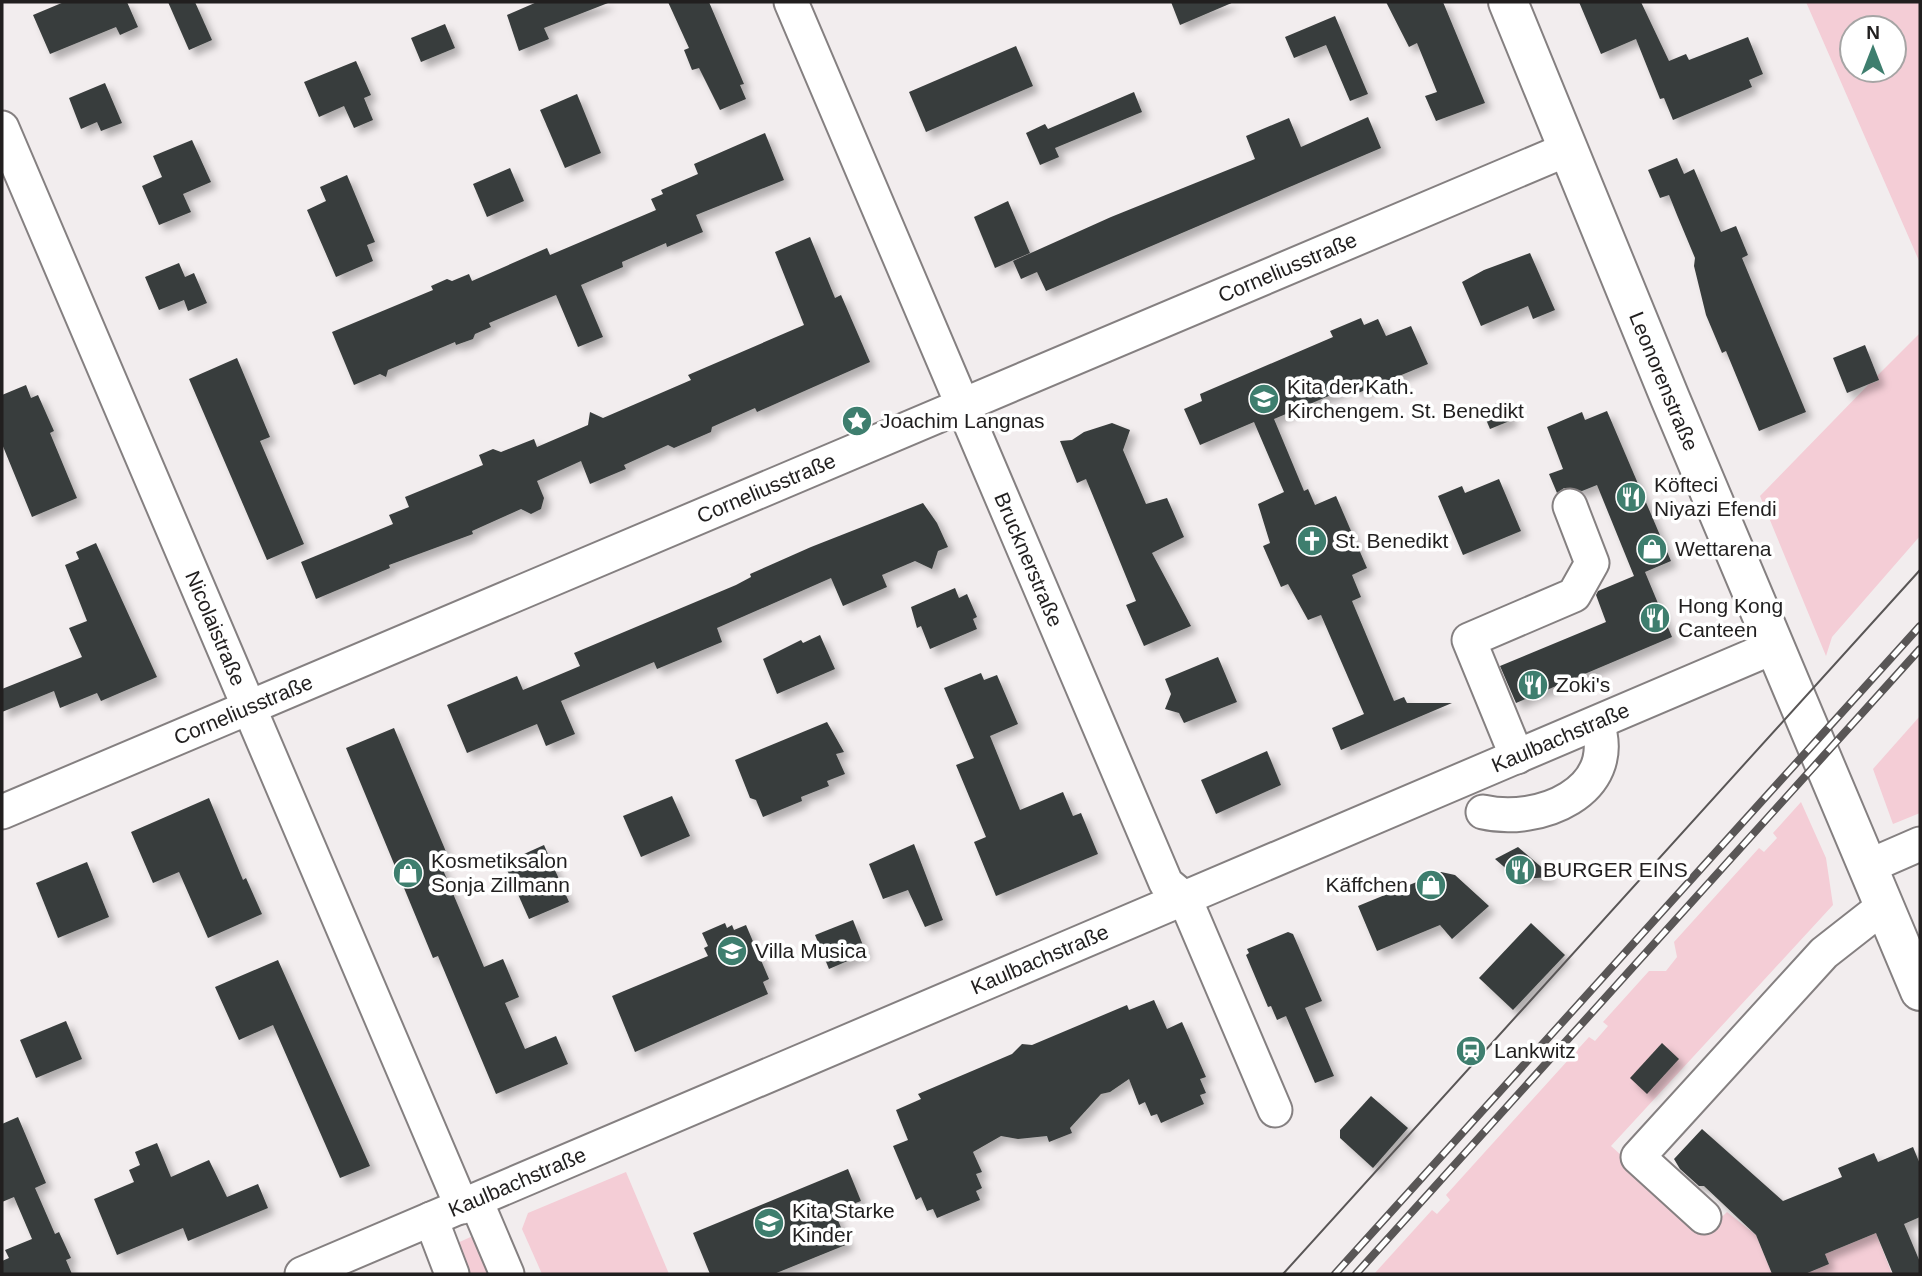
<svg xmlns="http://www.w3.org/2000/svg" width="1922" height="1276" font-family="Arial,sans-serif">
  <defs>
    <filter id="shadow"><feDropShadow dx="6" dy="6" stdDeviation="3.5" flood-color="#0004"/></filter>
  </defs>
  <rect width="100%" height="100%" fill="#f2edee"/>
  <g fill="#f4cdd6" fill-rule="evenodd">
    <path d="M1806 2H1920V263ZM1852 28H1894V70H1852Z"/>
    <path d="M1920 333V536L1832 637 1826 656 1760 496 1869 384 1878 381 1877 376Z"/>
    <path d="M1920 716V813L1893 824 1873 769Z"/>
    <path d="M1801 802 1826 858 1833 905 1611 1146 1706 1232 1727 1212 1756 1235 1772 1274H1374L1432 1210 1437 1214 1450 1200 1446 1195 1589 1037 1595 1041 1608 1026 1603 1022 1649 971H1666L1677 957 1674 942 1759 848 1764 852 1777 838 1773 833Z"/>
    <path d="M626 1172 669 1274H542L522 1229 528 1213Z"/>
    <path d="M1876 1233 1892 1274H1805L1829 1264 1825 1254Z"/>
    <path d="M475 1235 496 1274H462L453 1245Z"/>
  </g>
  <g fill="#393d3c" filter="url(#shadow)">
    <path d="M64 2H127L138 27 120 35 116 27 50 54 33 15Z"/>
    <path d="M168 2H195L212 40 189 50Z"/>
    <path d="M537 2H608V3L544 28 549 39 519 51 507 15Z"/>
    <path d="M668 2H709L744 84 740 85 746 99 720 110 699 68 692 70 684 50 689 48Z"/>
    <path d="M1171 2H1234L1180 25Z"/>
    <path d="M1386 2H1443L1485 103 1436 121 1425 96 1437 92 1417 43 1409 47Z"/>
    <path d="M1579 2H1641L1669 61 1686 54 1689 60 1748 37 1763 74 1749 80 1752 87 1673 120 1664 98 1660 99 1636 39 1601 54Z"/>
    <path d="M1335 16 1368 94 1350 101 1326 45 1294 58 1285 37Z"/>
    <path d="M445 24 455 48 421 62 411 38Z"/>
    <path d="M1016 46 1033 86 926 132 909 92Z"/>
    <path d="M356 61 371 95 364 98 373 120 354 128 344 106 319 117 304 82Z"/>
    <path d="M105 83 122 123 101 131 97 122 81 129 69 98Z"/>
    <path d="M1134 92 1142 112 1055 148 1059 157 1040 165 1026 133 1045 124 1048 129Z"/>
    <path d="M577 94 601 153 565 168 540 110Z"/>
    <path d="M1368 117 1381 148 1046 291 1037 272 1021 279 1013 261 1111 217 1255 159 1246 136 1289 118 1301 147Z"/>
    <path d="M765 133 784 180 696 215 703 232 667 247 666 243 622 262 623 267 581 285 603 337 578 347 556 295 489 323 491 327 475 334 473 339 456 345 455 342 388 370 386 377 380 374 354 385 332 332 433 290 431 286 447 279 452 281 469 274 472 281 547 248 550 255 656 210 651 199 663 194 661 190 698 174 694 164Z"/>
    <path d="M192 140 211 182 183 194 191 212 159 225 142 186 162 177 153 156Z"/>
    <path d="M1677 158 1684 174 1694 169 1721 232 1736 226 1748 255 1742 258 1806 412 1759 431 1726 351 1722 353 1706 315 1694 266 1695 258 1677 215 1669 195 1660 198 1648 170Z"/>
    <path d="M510 168 524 201 487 217 473 184Z"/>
    <path d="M347 175 375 242 367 245 373 261 336 277 307 210 326 201 320 187Z"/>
    <path d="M1008 201 1030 253 995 268 974 217Z"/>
    <path d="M810 237 835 298 841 295 870 362 757 412 755 408 712 427 711 432 674 448 668 445 624 465 626 469 590 484 581 461 537 481 544 498 541 509 531 514 521 509 472 531 473 534 389 565 390 568 316 599 301 562 393 524 389 515 409 507 405 497 483 465 479 455 493 449 501 452 534 439 537 447 588 425 590 412 603 418 691 380 688 375 804 325 775 252Z"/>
    <path d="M1530 253 1555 310 1533 319 1528 306 1481 326 1462 282 1484 270Z"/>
    <path d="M179 263 185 277 194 273 207 303 188 311 184 300 159 310 145 277Z"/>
    <path d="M1361 318 1364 325 1378 319 1386 336 1411 326 1428 364 1358 393 1355 385 1274 419 1304 491 1308 489 1315 505 1336 496 1367 568 1352 575 1361 597 1352 601 1394 701 1404 697 1407 703H1452L1341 750 1332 728 1364 714 1321 615 1308 620 1288 584 1281 587 1263 546 1270 543 1258 504 1284 492 1254 422 1200 445 1184 409 1202 401 1200 394 1333 337 1330 331Z"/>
    <path d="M1865 345 1879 380 1847 393 1833 358Z"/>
    <path d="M237 358 270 437 260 441 304 544 267 560 189 379Z"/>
    <path d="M26 385 31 398 38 395 54 431 50 433 77 498 32 517 2 444V395Z"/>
    <path d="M1504 400 1512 420 1490 429 1482 410Z"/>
    <path d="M1607 411 1671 561 1645 572 1672 637 1516 703 1500 666 1606 622 1596 595 1598 591 1634 576 1597 485 1582 491 1564 488 1557 493 1549 474 1563 469 1547 427 1582 412 1585 420Z"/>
    <path d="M1112 423 1130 430 1123 450 1146 504 1167 498 1184 537 1152 553 1191 626 1144 646 1126 605 1136 601 1098 508 1086 479 1077 483 1060 441 1072 440 1084 432Z"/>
    <path d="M1499 479 1521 531 1463 555 1438 496 1462 486 1465 493Z"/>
    <path d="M923 503 937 523 948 547 938 551 932 569 915 561 882 575 887 587 843 606 831 578 717 628 722 642 657 669 654 662 561 701 575 734 546 746 537 724 467 753 447 705 517 676 523 690 580 666 574 653 736 585 751 577 750 574 811 547Z"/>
    <path d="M96 543 157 677 101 701 97 693 60 708 54 691 2 712V689L82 657 69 628 87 621 65 565 79 559 76 552Z"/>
    <path d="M955 588 959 598 967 594 977 617 973 619 977 629 930 649 921 626 917 628 911 607Z"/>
    <path d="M820 635 835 669 777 694 763 659 801 640 803 643Z"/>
    <path d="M1218 657 1237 702 1184 723 1179 713 1165 709 1171 694 1165 679Z"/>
    <path d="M981 673 984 680 997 675 1018 724 990 736 1020 810 1063 792 1073 816 1081 813 1098 854 996 896 974 842 986 837 956 765 974 758 944 688Z"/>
    <path d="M827 722 844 752 836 754 845 774 827 781 829 786 801 797 802 801 763 817 756 800 750 798 735 760Z"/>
    <path d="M394 728 447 854 438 858 484 967 503 959 519 997 505 1003 525 1049 556 1036 568 1064 496 1094 438 956 433 958 346 748Z"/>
    <path d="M1267 751 1281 785 1216 814 1201 780Z"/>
    <path d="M672 796 690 836 641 857 623 816Z"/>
    <path d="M209 798 243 880 246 878 262 914 208 938 179 872 153 883 131 832Z"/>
    <path d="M914 844 943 920 925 927 908 890 883 899 869 864Z"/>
    <path d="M544 845 569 902 529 919 504 863Z"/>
    <path d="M1518 847 1553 877 1518 879 1495 859Z"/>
    <path d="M87 862 109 917 58 938 36 883Z"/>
    <path d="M1441 872 1455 875 1489 906 1452 939 1440 925 1377 951 1358 906Z"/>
    <path d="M853 920 866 953 829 969 815 935Z"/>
    <path d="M725 923 727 928 732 925 734 930 746 925 769 979 763 982 768 994 635 1052 612 996 708 956 704 948 708 946 702 933Z"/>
    <path d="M1531 923 1565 955 1513 1010 1479 978Z"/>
    <path d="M1288 932 1293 934 1322 1001 1305 1008 1334 1076 1315 1083 1286 1016 1277 1020 1271 1006 1268 1007 1246 955 1249 953 1247 949Z"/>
    <path d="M278 960 370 1166 340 1178 273 1025 239 1040 215 987Z"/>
    <path d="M1154 1000 1167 1029 1182 1022 1206 1077 1200 1079 1206 1093 1200 1095 1204 1104 1161 1123 1157 1114 1151 1116 1145 1102 1139 1105 1129 1079 1110 1092 1101 1094 1070 1128 1072 1133 1049 1142 1047 1136 1018 1139 1001 1136 973 1152 982 1172 976 1174 982 1188 976 1191 980 1200 937 1218 933 1209 927 1211 921 1197 916 1200 893 1146 908 1140 896 1110 921 1099 918 1094 1012 1054 1022 1044 1032 1045 1127 1005 1129 1010Z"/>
    <path d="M66 1021 82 1059 36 1078 20 1040Z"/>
    <path d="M1662 1043 1679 1059 1647 1094 1630 1078Z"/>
    <path d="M1371 1096 1408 1128 1373 1168 1340 1138V1130Z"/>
    <path d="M18 1117 46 1183 35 1188 55 1234 59 1232 71 1258 66 1260 72 1274H2V1261L9 1258 5 1250 32 1239 14 1197 2 1202V1124Z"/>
    <path d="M1702 1129 1783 1201 1842 1177 1838 1168 1874 1153 1878 1162 1913 1147 1920 1164V1217L1904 1224 1920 1262V1274H1893L1876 1233 1825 1254 1829 1264 1805 1274H1772L1756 1235 1704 1186H1699L1680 1169 1674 1159Z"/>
    <path d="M157 1143 171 1177 209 1160 227 1197 258 1184 268 1208 188 1241 183 1228 117 1255 94 1199 134 1182 129 1170 140 1165 135 1152Z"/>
    <path d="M848 1169 861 1201 834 1211 848 1244 774 1274H710L693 1233Z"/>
  </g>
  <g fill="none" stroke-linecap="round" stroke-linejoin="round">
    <g stroke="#858081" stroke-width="37">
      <g id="minor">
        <path id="s1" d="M791 2 1166 883 1185 899 1275 1110"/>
        <path id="s2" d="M2 128 462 1207"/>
        <path d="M1517 757 1469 640 1574 595 1592 563 1570 506"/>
        <path id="s3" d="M2 812 1568 149"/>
        <path d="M1483 812C1538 825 1621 792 1597 723"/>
        <path d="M1867 867 1920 844"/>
        <path d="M476 1201 507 1274"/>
        <path d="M1704 1217 1638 1157 1824 953 1884 906"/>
        <path d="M431 1219 452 1274"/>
        <path id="s4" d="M302 1274 1776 646"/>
      </g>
    </g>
    <g stroke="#858081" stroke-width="42">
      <g id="major">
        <path id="s5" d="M1508 2 1670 398 1920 991"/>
      </g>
    </g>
    <use href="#minor" stroke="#fff" stroke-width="33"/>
    <use href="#major" stroke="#fff" stroke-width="38"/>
    <path stroke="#595656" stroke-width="2" d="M1283 1274 1920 570"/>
    <g stroke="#595656" stroke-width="8">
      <g id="rail">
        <path d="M1335 1274 1920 626"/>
        <path d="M1356 1274 1920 649"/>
      </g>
    </g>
    <use href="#rail" stroke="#fff" stroke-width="5" stroke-dasharray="16" stroke-linecap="butt"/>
  </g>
  <defs>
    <g id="school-disc" transform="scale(1.575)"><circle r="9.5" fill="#3e7e6e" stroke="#fff"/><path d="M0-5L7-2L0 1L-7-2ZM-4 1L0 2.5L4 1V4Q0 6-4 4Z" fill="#fff"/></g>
    <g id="sight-disc" transform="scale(1.575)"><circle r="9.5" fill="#3e7e6e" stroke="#fff"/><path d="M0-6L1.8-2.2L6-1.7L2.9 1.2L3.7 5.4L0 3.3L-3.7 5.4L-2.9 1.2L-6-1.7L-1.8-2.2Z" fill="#fff"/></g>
    <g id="restaurant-disc" transform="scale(1.575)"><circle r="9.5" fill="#3e7e6e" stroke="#fff"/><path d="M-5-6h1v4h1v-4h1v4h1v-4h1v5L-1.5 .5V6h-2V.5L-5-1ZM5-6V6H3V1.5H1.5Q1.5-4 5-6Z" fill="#fff"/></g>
    <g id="church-disc" transform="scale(1.575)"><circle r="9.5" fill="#3e7e6e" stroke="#fff"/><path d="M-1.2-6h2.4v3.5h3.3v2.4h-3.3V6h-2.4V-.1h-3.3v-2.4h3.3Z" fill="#fff"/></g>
    <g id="shop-disc" transform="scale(1.575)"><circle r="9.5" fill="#3e7e6e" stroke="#fff"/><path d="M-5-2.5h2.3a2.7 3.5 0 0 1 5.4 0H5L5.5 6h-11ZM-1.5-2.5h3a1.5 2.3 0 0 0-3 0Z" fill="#fff"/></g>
    <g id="station-disc" transform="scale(1.575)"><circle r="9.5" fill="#3e7e6e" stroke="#fff"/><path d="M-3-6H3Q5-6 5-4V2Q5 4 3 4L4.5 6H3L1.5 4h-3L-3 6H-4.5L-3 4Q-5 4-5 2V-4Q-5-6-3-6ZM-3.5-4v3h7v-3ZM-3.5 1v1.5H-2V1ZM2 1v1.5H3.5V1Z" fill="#fff"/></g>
  </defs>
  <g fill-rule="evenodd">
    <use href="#school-disc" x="1264" y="399"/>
    <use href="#sight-disc" x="857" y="421"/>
    <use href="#restaurant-disc" x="1631" y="497"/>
    <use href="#church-disc" x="1312" y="541"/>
    <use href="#shop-disc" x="1652" y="549"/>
    <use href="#restaurant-disc" x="1655" y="618"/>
    <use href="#restaurant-disc" x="1533" y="685"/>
    <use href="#restaurant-disc" x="1520" y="870"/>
    <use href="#shop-disc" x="408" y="873"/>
    <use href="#shop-disc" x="1431" y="885"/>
    <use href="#school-disc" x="732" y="951"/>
    <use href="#station-disc" x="1471" y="1051"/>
    <use href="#school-disc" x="769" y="1223"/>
  </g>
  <g text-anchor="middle" stroke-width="7" stroke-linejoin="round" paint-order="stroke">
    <g font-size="21" fill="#211f1f" stroke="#fff">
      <text dy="7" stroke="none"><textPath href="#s3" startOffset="1396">Corneliusstraße</textPath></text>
      <text dy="7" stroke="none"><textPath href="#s5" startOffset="410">Leonorenstraße</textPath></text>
      <text dy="7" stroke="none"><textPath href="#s3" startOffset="830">Corneliusstraße</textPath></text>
      <text dy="7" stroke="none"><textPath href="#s1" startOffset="606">Brucknerstraße</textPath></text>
      <text dy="7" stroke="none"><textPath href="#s2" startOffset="544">Nicolaistraße</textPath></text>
      <text dy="7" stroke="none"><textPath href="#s3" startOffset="262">Corneliusstraße</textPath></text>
      <text dy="7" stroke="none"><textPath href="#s4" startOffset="1368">Kaulbachstraße</textPath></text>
      <text dy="7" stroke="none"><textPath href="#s4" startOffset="802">Kaulbachstraße</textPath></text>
      <text dy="7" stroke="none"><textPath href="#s4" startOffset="234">Kaulbachstraße</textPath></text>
    </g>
    <g font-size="21" fill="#211f1f" stroke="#fff" text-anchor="start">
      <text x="1287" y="394">Kita der Kath.<tspan x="1287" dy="24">Kirchengem. St. Benedikt</tspan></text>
      <text x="880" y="428">Joachim Langnas</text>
      <text x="1654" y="492">Köfteci<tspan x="1654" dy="24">Niyazi Efendi</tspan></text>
      <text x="1335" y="548">St. Benedikt</text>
      <text x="1675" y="556">Wettarena</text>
      <text x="1678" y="613">Hong Kong<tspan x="1678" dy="24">Canteen</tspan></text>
      <text x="1556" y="692">Zoki's</text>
      <text x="431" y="868">Kosmetiksalon<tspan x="431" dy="24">Sonja Zillmann</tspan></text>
      <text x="1543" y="877">BURGER EINS</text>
      <text x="1408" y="892" text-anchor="end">Käffchen</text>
      <text x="755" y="958">Villa Musica</text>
      <text x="1494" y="1058">Lankwitz</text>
      <text x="792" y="1218">Kita Starke<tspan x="792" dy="24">Kinder</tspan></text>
    </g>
  </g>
  <rect width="1922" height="1276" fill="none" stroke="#211f1f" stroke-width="7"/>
  <g transform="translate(1873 49)"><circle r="33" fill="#ffffff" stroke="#a6a5a5" stroke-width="2"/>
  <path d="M0-5L12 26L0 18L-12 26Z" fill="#3e7e6e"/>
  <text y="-10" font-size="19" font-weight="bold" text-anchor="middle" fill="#211f1f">N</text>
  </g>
</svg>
